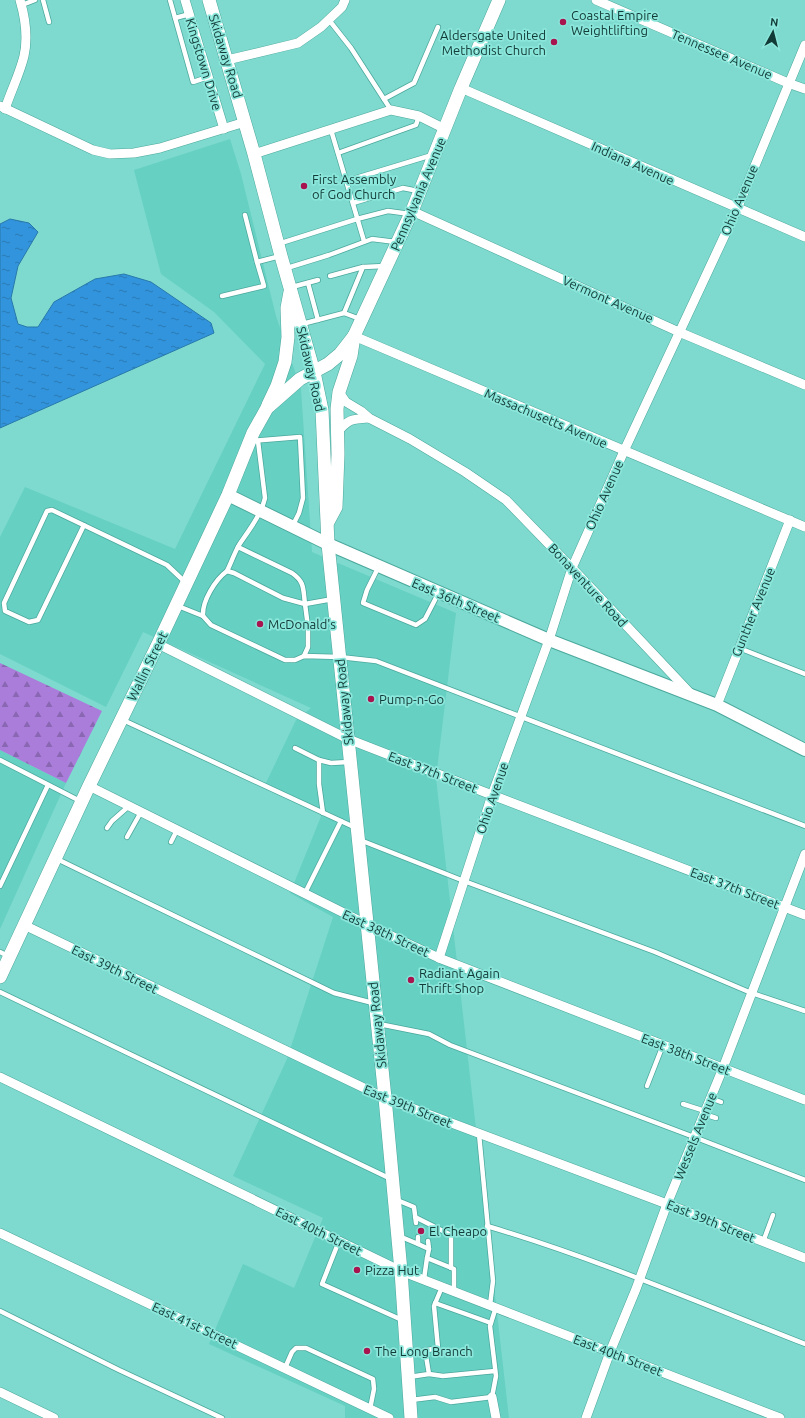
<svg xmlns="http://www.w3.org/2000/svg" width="805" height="1418" font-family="Ubuntu,sans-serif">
  <defs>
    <pattern id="forest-firs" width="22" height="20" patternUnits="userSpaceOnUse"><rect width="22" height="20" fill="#ab7ddb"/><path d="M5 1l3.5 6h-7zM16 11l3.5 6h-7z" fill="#8a67b2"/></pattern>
    <pattern id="water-ripples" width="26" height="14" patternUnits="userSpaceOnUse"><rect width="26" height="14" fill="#3294dd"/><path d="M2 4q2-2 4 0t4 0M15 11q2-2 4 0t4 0" fill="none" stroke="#297ab4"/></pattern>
  </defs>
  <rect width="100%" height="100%" fill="#7edace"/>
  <g fill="#66d0c3">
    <path d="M230 139 241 174 276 316 301 389 312 552 456 613 436 778 509 1418H345V1406L209 1344 243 1264 294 1288 323 1218 233 1176 287 1059 333 917 290 893 322 814 265 785 296 720 311 708 143 632 106 707 0 654V537L25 487 175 549 265 364 214 312 161 274 134 170Z"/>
    <path d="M0 750 66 783 0 929Z"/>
  </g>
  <path fill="url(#forest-firs)" d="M0 663 102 711 66 783 0 750Z"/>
  <path fill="url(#water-ripples)" stroke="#2879ab" d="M10 219 29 223 38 232 18 266 11 298 18 324 27 327H38L54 302 95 279 124 274 151 282 211 323 214 333 0 428V224Z"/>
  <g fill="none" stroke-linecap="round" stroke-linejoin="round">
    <g stroke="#4ba89d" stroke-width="6">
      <g id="service">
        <path d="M43 0 49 22"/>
        <path d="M170 0 193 82 208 77"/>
        <path d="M22 5 35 0"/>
        <path d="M175 18 190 14"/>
        <path d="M329 20 351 48 391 110"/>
        <path d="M384 99 414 83 438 27"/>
        <path d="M331 130 364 241"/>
        <path d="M338 153 416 125 419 116"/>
        <path d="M346 181 432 155"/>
        <path d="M353 203 403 188 418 191"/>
        <path d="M245 215 257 262"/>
        <path d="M278 244 357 219 388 211 410 214"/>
        <path d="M287 268 329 255 372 239 396 242"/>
        <path d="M330 276 363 267"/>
        <path d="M308 283 318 320"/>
        <path d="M292 287 318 280"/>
        <path d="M222 296 264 286 257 262 280 256"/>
        <path d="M344 313 363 267 385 266"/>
        <path d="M302 324 344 313 360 319"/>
        <path d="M252 441 300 437 303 498 299 513 293 525"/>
        <path d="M84 525 38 620 29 622 5 611 4 603 47 511 52 510 167 565 185 582"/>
        <path d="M238 547 292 573C305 582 303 589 305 604L333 599"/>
        <path d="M379 566 367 590 363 603 416 625 425 619 439 592"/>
        <path d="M227 571C231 563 234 554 239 545 249 530 261 515 265 498L258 441"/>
        <path d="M178 606 203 616 211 625 285 660H295L304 656 340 657 376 661 805 826"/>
        <path d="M203 616C202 601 215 580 227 571L234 573 283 598 305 604 308 627V647L304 656"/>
        <path d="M739 648 805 674"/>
        <path d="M123 720 356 828"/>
        <path d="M295 748 319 760 331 763 349 762"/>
        <path d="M0 760 80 801"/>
        <path d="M319 760V784L323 813"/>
        <path d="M107 828 112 821 129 806"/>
        <path d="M127 837 141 812"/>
        <path d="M360 840 464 881 655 952 749 992 805 1011"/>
        <path d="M171 842 177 830"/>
        <path d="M57 859 334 993 373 1003"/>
        <path d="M0 886 48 785"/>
        <path d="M305 893 341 821"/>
        <path d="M0 952 8 956"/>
        <path d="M0 992 391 1179"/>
        <path d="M379 1024 429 1034 450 1045 694 1137 805 1180"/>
        <path d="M647 1086 663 1045"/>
        <path d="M710 1098 721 1102"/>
        <path d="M683 1104 705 1111"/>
        <path d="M704 1114 716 1118"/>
        <path d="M479 1134 493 1281 490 1305"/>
        <path d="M397 1200 414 1207 416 1223"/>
        <path d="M415 1217 451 1235V1268"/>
        <path d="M487 1226C595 1258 700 1303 805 1344"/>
        <path d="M399 1236 418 1244V1237"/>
        <path d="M339 1241 322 1284 402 1320"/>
        <path d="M763 1242 773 1215"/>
        <path d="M418 1244 429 1249"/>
        <path d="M427 1258 429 1249 428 1241"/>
        <path d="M424 1279 427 1258 454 1269V1291"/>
        <path d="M435 1303 491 1323"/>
        <path d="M0 1311 119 1370 222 1418"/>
        <path d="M407 1354 438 1348 434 1306 442 1287"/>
        <path d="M285 1368 292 1352 296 1348H306L373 1379 374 1389 370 1409"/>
        <path d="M429 1374 443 1376 495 1371"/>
        <path d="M409 1377 429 1374 425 1350"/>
        <path d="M411 1400 435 1397 451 1402 492 1397 496 1376 490 1326 496 1307"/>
      </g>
    </g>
    <g stroke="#4ba89d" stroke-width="10">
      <g id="minor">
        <path d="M185 0 224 129"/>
        <path d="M596 0 788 83 805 89"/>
        <path d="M227 60 298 43 321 27 342 7 345 0"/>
        <path d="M461 88 805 237"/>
        <path d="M0 106 93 150 110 154 134 153 160 148 245 122"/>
        <path d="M5 109C11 91 20 73 24 56 28 38 25 17 20 0"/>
        <path d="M254 154 391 110 419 116 445 129"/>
        <path d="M412 211 679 332 805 385"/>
        <path d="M354 336 805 527"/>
        <path d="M339 392 346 402 361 411 369 418 410 439 465 472 506 500 572 568 690 693"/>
        <path d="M337 433C348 419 352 419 369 418"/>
        <path d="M158 644 348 739 492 795 805 915"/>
        <path d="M717 705 790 520"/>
        <path d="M89 786 368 925 439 958 805 1100"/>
        <path d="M24 925 385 1098 667 1204 805 1258"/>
        <path d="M439 958 492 795 549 640 572 568 624 451 737 209 805 45"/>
        <path d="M0 1077 401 1271 780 1418"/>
        <path d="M0 1233 389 1418"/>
        <path d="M0 1392 54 1418"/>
        <path d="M492 1397 496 1418"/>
        <path d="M586 1418 610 1352 636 1289 667 1204 723 1068 805 854"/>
      </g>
    </g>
    <g stroke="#4ba89d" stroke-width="14">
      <path id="tertiary" d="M228 495 328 544 549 640 717 705 805 750"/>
    </g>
    <g stroke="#4ba89d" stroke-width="14">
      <g id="secondary">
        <path d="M209 0 254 154 281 256 314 372 322 410 328 544 385 1098 401 1271 411 1418"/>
        <path d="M268 405 277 386 285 362 288 337 287 308 290 292"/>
        <path d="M328 522 336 507 338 454 337 409 339 392 351 356 354 336"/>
        <path d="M0 977 89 786 158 644 228 495 253 433 267 408 300 379 328 364 340 354 354 336 412 211 461 88 499 0"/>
      </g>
    </g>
    <use href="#service" stroke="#fff" stroke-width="4.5"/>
    <use href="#minor" stroke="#fff" stroke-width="9"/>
    <use href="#tertiary" stroke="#fff" stroke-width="12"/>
    <use href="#secondary" stroke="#fff" stroke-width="13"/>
  </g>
  <g fill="#a7144e" stroke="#8be7db" stroke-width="1.5">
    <circle cx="563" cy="22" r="4"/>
    <circle cx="554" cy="42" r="4"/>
    <circle cx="304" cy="186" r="4"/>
    <circle cx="260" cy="624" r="4"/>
    <circle cx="371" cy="699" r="4"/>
    <circle cx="411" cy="980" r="4"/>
    <circle cx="421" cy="1231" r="4"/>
    <circle cx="357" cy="1270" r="4"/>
    <circle cx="367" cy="1351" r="4"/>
  </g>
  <g text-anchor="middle" stroke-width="3.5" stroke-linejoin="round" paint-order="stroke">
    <g font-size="13" fill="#123a36" stroke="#8be7db" text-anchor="start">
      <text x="571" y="20">Coastal Empire<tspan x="571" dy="15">Weightlifting</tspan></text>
      <text x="546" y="40" text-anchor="end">Aldersgate United<tspan x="546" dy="15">Methodist Church</tspan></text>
      <text x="312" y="184">First Assembly<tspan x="312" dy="15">of God Church</tspan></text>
      <text x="268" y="629">McDonald's</text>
      <text x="379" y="704">Pump-n-Go</text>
      <text x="419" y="978">Radiant Again<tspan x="419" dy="15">Thrift Shop</tspan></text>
      <text x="429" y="1236">El Cheapo</text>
      <text x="365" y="1275">Pizza Hut</text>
      <text x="375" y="1356">The Long Branch</text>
    </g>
    <g font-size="13" fill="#123a36" stroke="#8be7db">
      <text transform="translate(722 54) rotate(23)" y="5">Tennessee Avenue</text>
      <text transform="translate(226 56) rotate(73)" y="5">Skidaway Road</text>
      <text transform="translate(204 64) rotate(73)" y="5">Kingstown Drive</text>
      <text transform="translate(633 163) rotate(24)" y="5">Indiana Avenue</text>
      <text transform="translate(418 194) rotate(-67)" y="5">Pennsylvania Avenue</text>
      <text transform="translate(739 200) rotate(-67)" y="5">Ohio Avenue</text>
      <text transform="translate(608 299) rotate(24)" y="5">Vermont Avenue</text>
      <text transform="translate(311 369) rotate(77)" y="5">Skidaway Road</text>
      <text transform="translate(546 418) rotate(23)" y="5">Massachusetts Avenue</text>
      <text transform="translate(604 495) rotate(-66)" y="5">Ohio Avenue</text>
      <text transform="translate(588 585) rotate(47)" y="5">Bonaventure Road</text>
      <text transform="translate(456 600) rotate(23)" y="5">East 36th Street</text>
      <text transform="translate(753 612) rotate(-68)" y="5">Gunther Avenue</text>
      <text transform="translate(147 666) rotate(-64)" y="5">Wallin Street</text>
      <text transform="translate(344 702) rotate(-96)" y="5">Skidaway Road</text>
      <text transform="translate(433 772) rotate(21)" y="5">East 37th Street</text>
      <text transform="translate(492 798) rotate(-71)" y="5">Ohio Avenue</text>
      <text transform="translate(735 888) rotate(21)" y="5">East 37th Street</text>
      <text transform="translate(386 933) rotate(25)" y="5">East 38th Street</text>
      <text transform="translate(115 969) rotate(26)" y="5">East 39th Street</text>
      <text transform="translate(377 1025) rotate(-96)" y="5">Skidaway Road</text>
      <text transform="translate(686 1054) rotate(21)" y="5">East 38th Street</text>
      <text transform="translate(408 1106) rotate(22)" y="5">East 39th Street</text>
      <text transform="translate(695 1136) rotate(-68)" y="5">Wessels Avenue</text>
      <text transform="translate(711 1221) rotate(22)" y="5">East 39th Street</text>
      <text transform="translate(319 1231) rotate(26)" y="5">East 40th Street</text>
      <text transform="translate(195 1325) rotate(25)" y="5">East 41st Street</text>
      <text transform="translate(618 1355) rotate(21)" y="5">East 40th Street</text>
    </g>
  </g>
  <g transform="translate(773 32) rotate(7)" stroke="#8be7db" stroke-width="3" paint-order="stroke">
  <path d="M0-3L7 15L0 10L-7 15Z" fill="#123a36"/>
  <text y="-6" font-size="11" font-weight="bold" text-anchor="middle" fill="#123a36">N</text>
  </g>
</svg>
